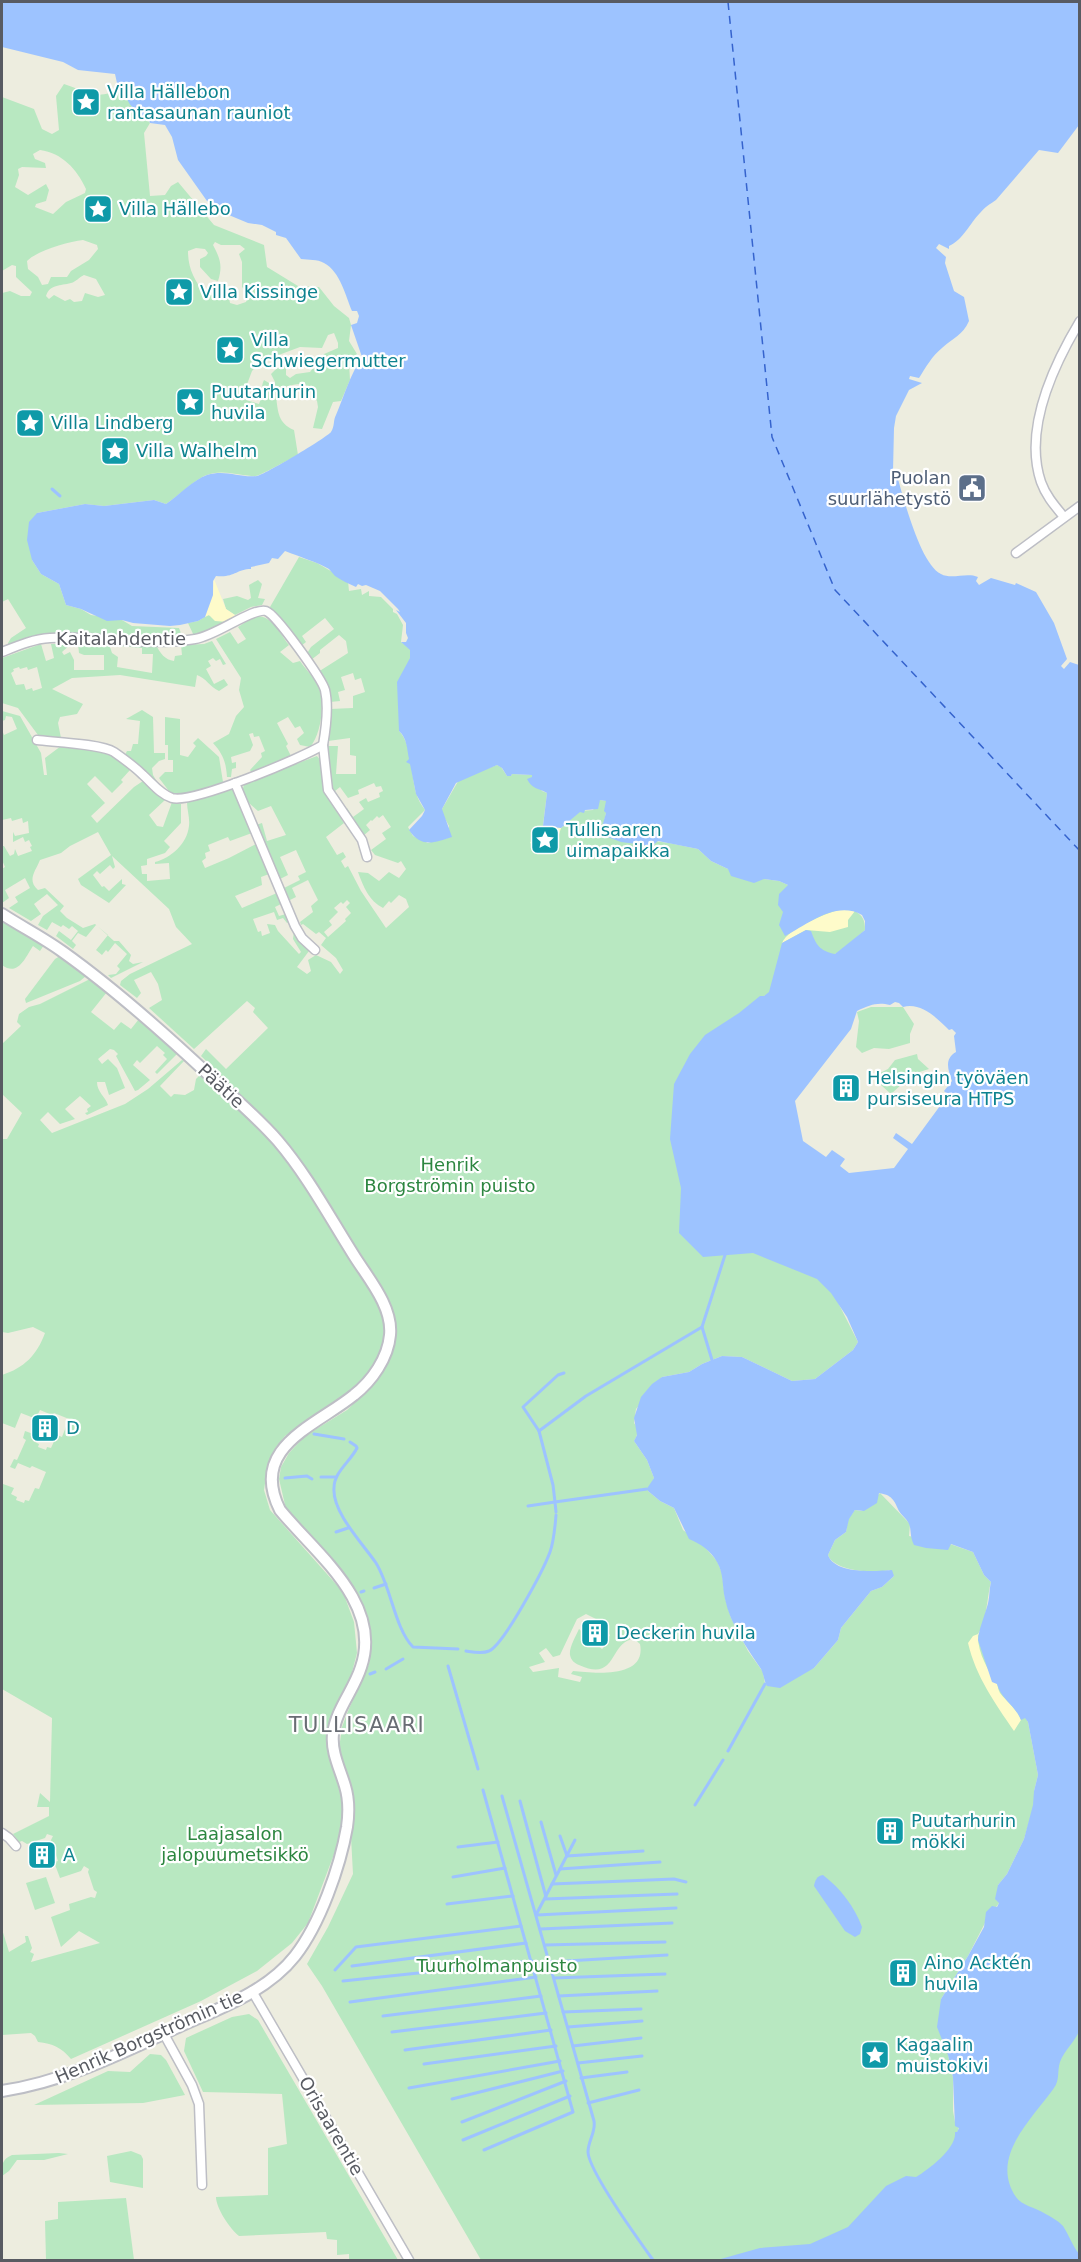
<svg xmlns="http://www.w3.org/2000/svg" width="1081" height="2262" font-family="'DejaVu Sans',sans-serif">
  <rect width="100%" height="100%" fill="#ededdf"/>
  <g fill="#b8e8c1" fill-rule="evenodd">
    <path d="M64 84C94 94 94 100 125 88L128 100 149 116 147 119 150 123 144 133 150 196 165 195 171 186 178 182 214 225 264 245 267 267 298 286 319 287 334 306 349 318 351 325 349 341 357 354 349 363 350 380 341 401 333 402 322 429 313 428 318 407 317 401 305 384C293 384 283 385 276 396 278 412 278 423 294 430L298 455C294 457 259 476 256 476 238 476 222 468 204 476 191 483 178 496 166 504L154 500 104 506 85 504 37 513 32 560 41 574 59 584 66 605 81 609 91 615 122 620 132 626 179 628 182 636 40 634 8 645V643L11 638 26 628 8 599 2 602V293L10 291 21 296H30L32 292 16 277V266L12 265 2 271V97L34 109 42 129 52 134 59 130 56 96ZM40 150C62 153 77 169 86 189L85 193 66 202 53 214 35 207 36 204 46 201 49 190 46 184 28 195 15 187 19 175 18 169 22 167 46 168 45 163 35 159 33 154ZM83 240 97 245 98 249 89 260 71 271 67 277H51L48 284 42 285 38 277 28 269 27 261C38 250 68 242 83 240ZM215 242 221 245H240L245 249 239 254 242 262V287L249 294 246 302 237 305 230 303 227 289 221 286 213 295H205C195 280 188 270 188 251L196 248 205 249 208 253 206 256 200 259V267L211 279 218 281C223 266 220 258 213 245ZM84 275 96 279 105 295 98 297 85 293 82 301 74 302 70 299 65 301 54 295 49 299 46 296C50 284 60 286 71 283 76 282 79 277 84 275ZM334 333 338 343V348L324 354 310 372 296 374 290 378 286 375V366L277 368 271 374 275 382 274 386 264 380C260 388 263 395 259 404L246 400V387L252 371 260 362 300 347 322 348 328 335Z"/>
    <path d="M299 557 317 563 348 581 349 591 361 589 362 595 369 591V596L381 597 393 609V612L397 614 403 625 401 642 410 649V658L399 731C412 744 411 775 416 793 418 799 421 805 425 810L408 827 413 836 428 843 439 839H446L449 826 442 813V809L460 778 497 765 501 767 507 776H511L512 774 532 775 542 791 547 793 543 825 561 828 580 811 593 810 600 800 606 801V813L601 834 669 843 698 849 711 861 728 869 764 879 779 881 788 885 786 906 855 911C863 916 865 920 865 930L842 950 764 996 820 1267 858 1342 853 1350 815 1379 792 1381 742 1357 722 1356 702 1364 689 1372 662 1377 636 1409 634 1423C639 1429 638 1435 634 1441L647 1460 654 1478 648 1491 660 1501 674 1508 683 1530 703 1545 717 1561 722 1573 725 1598 731 1618 748 1651 763 1672 765 1684 814 1668 838 1640 841 1628 871 1591 882 1587 894 1576 889 1570C875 1574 833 1571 828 1555L835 1540 846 1532 848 1519 855 1510 862 1511 880 1493 910 1524 909 1536 950 1544 973 1552 984 1575 991 1582C987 1596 987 1622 978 1634L1028 1722 1038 1775 1034 1791V1805L1024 1839 1007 1874 998 1885 999 1903 986 1921 968 1956 941 1999 948 2055 953 2078V2111L955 2122 959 2127 956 2136V2170L789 2260H481L322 1986 307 1964 328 1927 353 1874 351 1837 353 1794 339 1749 342 1727 348 1711 369 1664 372 1642 366 1613 348 1579 286 1509 279 1479 281 1467 289 1453 305 1436 347 1410 372 1386 365 1380 352 1393 285 1436 276 1447 268 1464 264 1490 270 1510 343 1592 354 1622 357 1653 350 1680 333 1712 327 1733V1750L345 1808 336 1849 308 1923 292 1943 257 1971 201 2001 71 2059C61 2047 53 2044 38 2042L35 2036 31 2033 2 2035V1929L9 1952 26 1942 25 1936H28L32 1948 30 1952 34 1954 31 1962 100 1943 79 1931 61 1947 51 1917 70 1910 69 1904 91 1897 95 1898 97 1892 94 1890 88 1872 89 1869 84 1866 81 1871 60 1878 54 1862 58 1861 51 1840 53 1836 47 1834 45 1838 27 1844 22 1841 19 1842 13 1834 49 1816V1807H37L40 1793 50 1802 52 1718 2 1689V1488L3 1484 14 1488 11 1494 17 1497 16 1500 24 1503 25 1500 29 1501 35 1488 39 1489 46 1472 32 1466 30 1468 18 1463 15 1469 10 1467 14 1459 17 1460 26 1440 23 1438 25 1431 36 1435 33 1441 39 1444 38 1447 46 1450 47 1447 51 1448 57 1435 62 1437 69 1419 54 1413 52 1415 40 1410 37 1416 41 1417 39 1420 21 1413 15 1428 2 1423V1375C24 1368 37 1355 45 1333L33 1327 8 1333 2 1332V1139H7L22 1113 2 1094V1044L21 1026 17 1022 19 1014 29 1007 40 1004 90 979 107 992 91 1012 114 1030 121 1022 131 1029 139 1019 177 1054 157 1074 155 1072 167 1059 163 1055 165 1053 157 1046 140 1063 137 1060 133 1065 150 1080 138 1090 135 1091 116 1056 118 1054 114 1050 110 1049 98 1059 102 1064 108 1059 117 1068 125 1088 109 1095 105 1082H97C97 1092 105 1096 108 1105L87 1115 85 1113 88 1112 87 1109 91 1106 80 1096 65 1109 75 1119 60 1124 48 1112 40 1120 52 1133 125 1104 148 1089 182 1060 184 1061 160 1086 171 1097 174 1094 185 1095 194 1090 196 1079 200 1075 218 1091 227 1081 201 1056 206 1049 226 1069 268 1028 253 1012 255 1008 247 1001 194 1049 149 1008 162 1000 158 984 151 972 134 980 141 993 137 998 120 985 121 981 130 974 192 944 176 927 169 909 112 856 115 867 113 869 110 865 100 874 97 871 93 875 102 887 104 886 109 891 122 879V884L126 885 109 903 81 885 78 879 111 855 98 832 70 846 61 853 40 860C35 872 27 880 38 890L45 888 64 906 60 911 67 918 83 928 95 924 114 941H119L131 955 129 961 133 964 143 962 111 978 108 975 116 974 120 969 117 966 127 954 115 943 108 952 106 950 102 955 96 950 108 935 96 925 86 937 78 933 72 941 76 945 73 949 56 936 59 931 71 940 78 931 72 926 69 929 63 925 61 927 52 922 47 930 38 925 43 916 58 905 47 894 34 904 41 914 31 921 9 908 18 902 15 897 30 888 25 878 5 890 9 898 2 903V869L5 867 2 860V846H4L10 856 14 854 15 849 18 856 32 851 30 847 32 846 29 840 25 842 23 837 13 842V832L15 836 29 833 28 821 23 823 22 818 12 821 11 818 2 820V730L4 735 17 729 12 717 6 716 5 720 2 721V711L20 716 41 753 44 775H47L45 758 61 746 109 753 130 770 121 780 123 782 112 793 95 776 87 784 105 803 91 816 97 823 134 787 143 781 165 800 149 815 157 826 163 827 172 802 181 804V823L164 841 170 847 165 853 147 859V865L141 866 142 874H147V881L170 879 169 863 155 864V862C171 858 187 844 189 826 190 818 187 810 187 802L230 788 234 791 252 833 230 841 228 837 208 845 210 851 205 853 206 858 202 861 205 868 229 858 256 844 269 874 261 877 262 885 235 896 242 908 277 893 281 904 275 907 279 916 286 914 289 922 287 923 283 918 277 920 274 912 253 919 258 932 261 931 262 936 270 933 267 924 275 925 278 931 299 954 301 952 293 939 294 931 309 951 297 967 307 974 311 971 308 960 316 955 331 962 340 974 343 970 336 958 321 945 326 938 319 932 316 934 303 924 301 925 300 922 313 912 311 906 318 900 308 880 292 888 296 897 290 900 284 888 300 880 298 876 306 872 296 850 280 857 288 875 280 879 256 825 262 823 267 841 286 835 271 806 258 811C249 803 238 796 245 783L317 756 321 761 324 791 344 823 326 837 337 855 343 852 346 857 341 861 345 868 348 866 361 891 386 928 409 907 406 899 399 895 391 903 389 901 383 908C369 901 363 886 358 872L368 873 379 881 389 872 399 878 406 869 401 861 398 863 375 855 371 850 386 839 382 833 391 827 383 815 379 818 377 816 372 821 371 820 366 825 370 830 363 836 345 810 347 808 353 817 364 809 359 802 366 798 368 802 380 797 379 793 383 791 381 786 376 787 374 783 358 790 359 794 348 798 340 787 335 791 343 803H341L331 788 327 746H338L336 774H356V756L350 755V738L328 741 330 709 353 708V696L365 692 361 678 355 680 353 673 341 677 345 690 338 692 340 701 330 702 318 672 348 653 346 641 339 635 320 650V653L311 660 306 655 311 647 334 629 325 618 302 636 306 642 301 646 270 607ZM347 900 350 903 346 907 351 913 345 919 346 921 328 937 324 932 332 925 329 921 338 912 334 908 341 902 343 904ZM586 1614 606 1624 605 1630 610 1635 607 1640 609 1642 602 1649 579 1629C576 1636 569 1647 570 1655 571 1660 574 1663 579 1665 618 1683 609 1641 634 1639L640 1644C647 1679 594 1673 573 1671L571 1674 582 1677 580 1682 558 1677 559 1668 533 1672 529 1667 545 1662 539 1653 546 1648 553 1657 560 1655 577 1619Z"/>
    <path d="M258 580 262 584 258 598 265 599 262 605 251 607 235 615 226 609 223 599 237 596 248 600 251 598 249 585Z"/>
    <path d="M208 615 228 622 194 636 188 623 198 621Z"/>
    <path d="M255 616C272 615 279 632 289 645L280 652 293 663 300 661C306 670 316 679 319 688 325 704 321 735 310 747L300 745 297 739 304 733 300 726 295 728 288 717 277 723 288 744 286 746 291 756 252 773 250 770 262 757 261 753 265 751 259 736 254 737 253 733 249 734 253 745 250 751 231 757 232 763 236 762V768L232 769 231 777H227C226 762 223 754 213 743L229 734 236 716 244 707 239 690 241 678 216 639 230 632 238 644 246 639 238 627Z"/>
    <path d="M212 641 226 664 223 665 220 659 216 661 213 658 208 661 211 666 206 669 214 684 224 679 228 685 219 691C210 687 206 678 197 675L195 687 120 675 72 678 52 689 83 704 77 714 60 717 58 723 61 738 38 735 18 708 2 703V658L41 644 46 661 54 658 51 644H71L62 652 64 655 70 652 74 660V670H104V655H84L79 653 78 644H109L112 653 118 657 117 667 152 673 153 654H142V648L118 646V644L156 645C160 653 165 660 174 661L175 656 182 655 181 645 204 644ZM19 667 20 669 27 667 28 670 37 667 42 688 33 691 32 688 26 690 24 684 16 685 11 673 14 671 13 669Z"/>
    <path d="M142 710 153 717 154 753H165V759L159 761 152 768 153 775 159 785 125 755 127 751H131L133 744H138L140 721 126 719Z"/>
    <path d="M165 717 180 719V755L188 757 196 746 193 743 198 738 219 757 223 782 184 795H172L159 778 165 772H173V760H168V745H165Z"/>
    <path d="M2 920 44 945 40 951 33 946C25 958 18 977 2 965Z"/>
    <path d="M60 956 86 976 80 981 26 1003 25 999 55 959Z"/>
    <path d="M871 1007H903L914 1024 910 1034V1043L889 1049 874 1048 862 1053 856 1047 859 1021 857 1012Z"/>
    <path d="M917 1054 918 1059 929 1069 913 1074 891 1094 872 1077 888 1069 895 1060Z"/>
    <path d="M46 1877 55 1903 35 1910 26 1883Z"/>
    <path d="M1079 2007V2260L1038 2237 994 2172 1014 2143Z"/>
    <path d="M249 2014 258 2020 398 2260H349V2254L337 2255V2240L327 2239 326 2232 239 2236C230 2229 216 2208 216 2197L268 2195V2148L287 2144 282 2094 203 2092 184 2051 186 2038 232 2017Z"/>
    <path d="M150 2054 161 2055 166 2060 185 2095 143 2103 34 2105 108 2071 130 2072Z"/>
    <path d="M131 2151 141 2155 143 2159V2188L110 2182 107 2156Z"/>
    <path d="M59 2153 68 2154 44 2160H17L9 2171 2 2176C1 2166 2 2159 12 2155Z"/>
    <path d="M126 2198 134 2260H46L45 2221 58 2219V2202Z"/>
  </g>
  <g fill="#fefbca">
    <path d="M214 579 226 609 235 615 228 622 215 621 209 615 205 617 213 595Z"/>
    <path d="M543 826 561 828 556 844 545 850 530 843 539 829Z"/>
    <path d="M844 908 855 911 848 920V927L830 932 806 930 782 943C789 927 828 913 844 908Z"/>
    <path d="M978 1634C977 1652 988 1670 997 1684 998 1686 998 1690 1000 1693 1008 1703 1016 1708 1021 1720L1014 1731C995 1703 976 1677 968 1643L973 1636Z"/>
  </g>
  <g fill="#9dc3ff" fill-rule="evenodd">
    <path d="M2 2H1079V125L1058 153 1039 150 996 200C990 204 985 207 980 213 970 223 963 240 949 246V249L939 244 936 248 946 257 945 263 954 291 964 297 969 321C963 335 953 338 942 348 932 356 926 367 919 378L910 376 909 379 922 383 909 390 896 416 894 428 893 471 896 472C903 496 920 564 941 574 952 580 966 572 978 577L976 581 979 585 991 578 1015 585 1016 583 1036 592 1054 623 1067 659 1061 666 1064 669 1070 662 1079 665V2031C1075 2042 1065 2049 1060 2062 1057 2071 1060 2080 1054 2088 1032 2119 989 2157 1016 2197 1021 2205 1036 2208 1044 2213 1049 2216 1059 2221 1063 2226 1069 2235 1072 2245 1079 2254V2260H717L760 2248 810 2244 848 2227 886 2186 906 2176 916 2177C929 2169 957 2148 955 2132H957L959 2128 955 2126 953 2078 948 2055 937 2027 941 1999 968 1956 984 1927 986 1912 992 1906 997 1907 999 1903 995 1899 998 1885 1007 1874 1024 1839 1033 1805 1034 1791 1038 1775 1028 1722 1025 1718 1021 1720C1015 1705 1001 1699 997 1684L992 1682 978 1640C979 1629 984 1617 987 1607 990 1598 989 1590 991 1582L984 1575 973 1552 951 1544 948 1550 926 1548 914 1545C909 1535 912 1528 908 1522 906 1518 901 1515 899 1511 894 1500 892 1495 879 1493L877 1503 864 1511 855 1510 849 1519 846 1532 835 1540 828 1555C835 1575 877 1571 892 1570L894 1576 882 1587 871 1591 841 1628 838 1640 814 1668 780 1688 767 1686C764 1681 764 1675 761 1669 747 1648 730 1624 725 1599 722 1586 724 1574 717 1562 711 1551 701 1544 689 1539L674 1508 660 1501 648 1491V1487L654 1478 647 1460 634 1441 637 1435 634 1418 641 1397 652 1384 662 1377 689 1372 702 1364 722 1356 742 1357 792 1381 815 1379 853 1350 858 1342 847 1317 831 1293 817 1279 753 1253 703 1257 679 1233 681 1188 670 1139 674 1084 690 1054 705 1035 739 1013 760 996H764L769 992 782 943 806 930 811 931C816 945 820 951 835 954L865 930V921L862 915C836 900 808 924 785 936L779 925 783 912 778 905 779 894 788 885 779 881 764 879 754 883 731 876 728 869 711 861 698 849 658 841 652 846 621 842 600 834 606 813 604 811 606 801 600 800 598 809 585 810 584 813 580 812 561 828 543 826 547 793C538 788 532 789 527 779L532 777V775L512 774 511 776H507L502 768 497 765 456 783 442 809 452 837C434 843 421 848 409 830L422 816 425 810 416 794 410 764 406 762 409 759C407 749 407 738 399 731L397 682 410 658V650L401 642H406L408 638 406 633V623L396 610 400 612 398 609 380 591 366 585 362 586 358 584 356 587C349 584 341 580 335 576 333 574 331 571 329 569 317 562 300 557 285 551L278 559 272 558 269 563 251 567V569C236 569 235 578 216 576L213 581V595L205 617 198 621 180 625 170 626 133 623 122 620 107 621 81 609 66 605 59 584 41 574 32 560 27 540 29 522 37 513 85 504 104 506 154 500 166 504C179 495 193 480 207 475 226 469 239 478 257 476 264 475 326 438 331 432 335 426 333 420 336 415 344 396 350 375 362 357L351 325 357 323 359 316 357 311H352C346 297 340 271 324 263 317 259 309 260 301 259L286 238 276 235V232L262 225 248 223 224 213 207 201 178 160 172 137 165 125 150 123 147 114 142 116C132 108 125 101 125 88L117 83 115 74 78 70 63 62 2 47ZM895 1002 899 1003 903 1007C921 1002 937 1018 949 1030L952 1029 956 1033 954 1036 956 1052C944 1059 948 1070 952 1081L944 1091 948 1095 912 1144 896 1133 893 1138 908 1149 894 1168 849 1173 840 1166 845 1159 832 1150 826 1157 803 1141 795 1101 851 1029 857 1011C870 1005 877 1002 890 1005Z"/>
    <path d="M823 1875C841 1889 854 1906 862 1927L860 1934 855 1937 845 1931 814 1886C815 1880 817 1876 823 1875Z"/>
  </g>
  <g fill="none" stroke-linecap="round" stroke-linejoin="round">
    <g stroke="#9dc3ff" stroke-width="3">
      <path d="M52 489 60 496"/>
      <path d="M702 1327 712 1360"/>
      <path d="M539 1431 586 1396 702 1327 725 1255"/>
      <path d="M314 1434 344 1439"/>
      <path d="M350 1442 356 1446 357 1448C350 1462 334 1472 334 1488 332 1512 363 1544 376 1563 391 1587 395 1629 413 1647L458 1649"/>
      <path d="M321 1477H336"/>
      <path d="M285 1478 307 1476 312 1479"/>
      <path d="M528 1506 555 1502 553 1485 539 1431 523 1407 558 1375 564 1373"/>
      <path d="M556 1512 555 1502 647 1489"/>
      <path d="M336 1532 348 1528"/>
      <path d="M374 1588 386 1584"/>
      <path d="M361 1592 364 1591"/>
      <path d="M466 1651C473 1652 482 1654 489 1651 504 1644 543 1571 550 1552 554 1541 555 1527 556 1515"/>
      <path d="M448 1666 478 1769"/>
      <path d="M386 1669 403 1659"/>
      <path d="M370 1674 375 1672"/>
      <path d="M728 1751 765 1684"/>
      <path d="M483 1790 573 2112 484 2150"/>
      <path d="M502 1796 594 2121C596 2132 588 2141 588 2152 589 2171 640 2242 653 2260"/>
      <path d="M520 1801 546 1897"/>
      <path d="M695 1805 723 1760"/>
      <path d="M541 1822 556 1875"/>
      <path d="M560 1836 567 1856 643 1851"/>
      <path d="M458 1847 498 1842"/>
      <path d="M560 1869 660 1862"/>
      <path d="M453 1877 505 1868"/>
      <path d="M552 1884 674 1879 686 1882"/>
      <path d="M545 1899 677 1894"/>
      <path d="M447 1904 513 1896"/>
      <path d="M537 1913 575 1840"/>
      <path d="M537 1915 676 1908"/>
      <path d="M541 1929 672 1923"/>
      <path d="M545 1945 665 1942"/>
      <path d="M550 1962 667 1955"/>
      <path d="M352 1966 526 1943"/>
      <path d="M335 1970 356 1947 521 1926"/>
      <path d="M554 1978 665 1974"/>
      <path d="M343 1981 532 1961"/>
      <path d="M559 1996 657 1991"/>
      <path d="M350 2002 536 1977"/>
      <path d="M563 2012 641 2009"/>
      <path d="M383 2016 541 1996"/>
      <path d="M568 2027 642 2021"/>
      <path d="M392 2032 546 2013"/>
      <path d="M573 2046 641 2038"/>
      <path d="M405 2050 551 2030"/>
      <path d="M578 2063 642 2056"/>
      <path d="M424 2064 556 2046"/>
      <path d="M581 2078 627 2072"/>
      <path d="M409 2088 560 2061"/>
      <path d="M452 2099 563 2071"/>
      <path d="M588 2103 639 2090"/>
      <path d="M462 2122 566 2081"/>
      <path d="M463 2140 570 2096"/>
    </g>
    <path stroke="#3563cd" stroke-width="1.5" stroke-dasharray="8 6" stroke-linecap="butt" d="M728 2 772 437 835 590 1080 851"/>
    <g stroke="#bdbec5" stroke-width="11">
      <g id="minor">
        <path d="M1064 517C1055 506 1046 496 1041 482 1023 429 1053 366 1080 321"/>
        <path d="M1016 553 1080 506"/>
        <path d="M2 652C17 646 33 639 50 638 98 635 148 647 195 639 216 636 253 607 266 611 276 614 322 679 325 690 329 707 326 728 323 745 302 758 192 804 172 798 160 794 152 783 143 775 135 767 124 759 114 752 102 744 54 742 37 740"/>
        <path d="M323 745 328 790 362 840 367 857"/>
        <path d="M235 783 295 926 302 938 315 950"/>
        <path d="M2 1833 9 1838 16 1846"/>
        <path d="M252 1991 409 2260"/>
        <path d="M164 2034 192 2085 199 2104 202 2185"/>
      </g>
    </g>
    <g stroke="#bdbec5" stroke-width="14">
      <path id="tertiary" d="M2 914C22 927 44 938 63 952 115 989 163 1032 209 1075 232 1096 257 1117 278 1141 307 1175 329 1216 353 1254 367 1277 393 1306 390 1335 388 1358 372 1381 354 1395 316 1426 248 1447 280 1510 315 1553 383 1603 361 1667 354 1690 336 1709 333 1734 331 1752 340 1769 345 1786 349 1799 349 1813 347 1827 340 1867 320 1924 295 1956 266 1993 217 2009 176 2028 120 2054 63 2082 2 2091"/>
    </g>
    <use href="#minor" stroke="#fff" stroke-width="8"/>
    <use href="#tertiary" stroke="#fff" stroke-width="10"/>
  </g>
  <defs>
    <g id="sight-square" transform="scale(1.5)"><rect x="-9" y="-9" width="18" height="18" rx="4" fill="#0f9aa8" stroke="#fff"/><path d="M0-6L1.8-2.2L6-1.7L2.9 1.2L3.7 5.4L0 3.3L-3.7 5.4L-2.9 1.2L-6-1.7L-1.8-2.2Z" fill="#fff"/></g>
    <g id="civic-square" transform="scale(1.5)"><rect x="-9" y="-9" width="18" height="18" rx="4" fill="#5c6f8a" stroke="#fff"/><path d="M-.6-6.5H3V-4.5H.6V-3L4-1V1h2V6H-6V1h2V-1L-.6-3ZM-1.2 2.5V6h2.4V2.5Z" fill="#fff"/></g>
    <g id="building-square" transform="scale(1.5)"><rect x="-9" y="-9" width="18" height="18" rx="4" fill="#0f9aa8" stroke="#fff"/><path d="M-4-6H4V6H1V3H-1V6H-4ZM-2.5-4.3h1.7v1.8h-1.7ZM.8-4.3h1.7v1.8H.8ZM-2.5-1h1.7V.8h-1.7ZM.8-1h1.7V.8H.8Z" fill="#fff"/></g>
  </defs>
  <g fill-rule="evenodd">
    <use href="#sight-square" x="86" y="102"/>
    <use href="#sight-square" x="98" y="209"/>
    <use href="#sight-square" x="179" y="292"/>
    <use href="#sight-square" x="230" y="350"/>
    <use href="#sight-square" x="190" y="402"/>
    <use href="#sight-square" x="30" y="423"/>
    <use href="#sight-square" x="115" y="451"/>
    <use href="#civic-square" x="972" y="488"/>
    <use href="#sight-square" x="545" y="840"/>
    <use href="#building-square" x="846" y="1088"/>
    <use href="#building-square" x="45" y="1428"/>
    <use href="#building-square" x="595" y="1633"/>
    <use href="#building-square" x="890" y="1831"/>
    <use href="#building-square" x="42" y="1855"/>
    <use href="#building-square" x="903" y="1973"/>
    <use href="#sight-square" x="875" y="2055"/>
  </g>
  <g text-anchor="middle" stroke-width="4.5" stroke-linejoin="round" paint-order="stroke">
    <g font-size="18" fill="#0d838f" stroke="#fff" text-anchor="start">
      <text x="107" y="98">Villa Hällebon<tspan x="107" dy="21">rantasaunan rauniot</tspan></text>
      <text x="119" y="215">Villa Hällebo</text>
      <text x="200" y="298">Villa Kissinge</text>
      <text x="251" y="346">Villa<tspan x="251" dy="21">Schwiegermutter</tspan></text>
      <text x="211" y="398">Puutarhurin<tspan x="211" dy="21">huvila</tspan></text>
      <text x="51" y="429">Villa Lindberg</text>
      <text x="136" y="457">Villa Walhelm</text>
      <text x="566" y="836">Tullisaaren<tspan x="566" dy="21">uimapaikka</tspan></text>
      <text x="867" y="1084">Helsingin työväen<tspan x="867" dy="21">pursiseura HTPS</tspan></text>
      <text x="66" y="1434">D</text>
      <text x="616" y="1639">Deckerin huvila</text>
      <text x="911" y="1827">Puutarhurin<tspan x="911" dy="21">mökki</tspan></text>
      <text x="63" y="1861">A</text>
      <text x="924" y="1969">Aino Acktén<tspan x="924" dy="21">huvila</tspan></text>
      <text x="896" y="2051">Kagaalin<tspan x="896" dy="21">muistokivi</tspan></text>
    </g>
    <g font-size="18" fill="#4e5e75" stroke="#fff" text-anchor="end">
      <text x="951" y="484">Puolan<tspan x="951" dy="21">suurlähetystö</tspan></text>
    </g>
    <g font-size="18" fill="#585b62" stroke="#fff">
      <text x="121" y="645">Kaitalahdentie</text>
      <text transform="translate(221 1086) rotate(43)" y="6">Päätie</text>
      <text transform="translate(149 2037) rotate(-24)" y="6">Henrik Borgströmin tie</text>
      <text transform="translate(331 2126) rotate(60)" y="6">Orisaarentie</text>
    </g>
    <g font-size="18" fill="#2c8640" stroke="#fff">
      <text x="450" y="1171">Henrik<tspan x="450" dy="21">Borgströmin puisto</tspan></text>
      <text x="235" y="1840">Laajasalon<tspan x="235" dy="21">jalopuumetsikkö</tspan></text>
      <text x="497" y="1972">Tuurholmanpuisto</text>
    </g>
    <g font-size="21" letter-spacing="1.5" fill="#696d74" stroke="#fff">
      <text x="357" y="1732">TULLISAARI</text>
    </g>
  </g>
  <rect width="1081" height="2262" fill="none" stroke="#585b62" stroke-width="6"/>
</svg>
